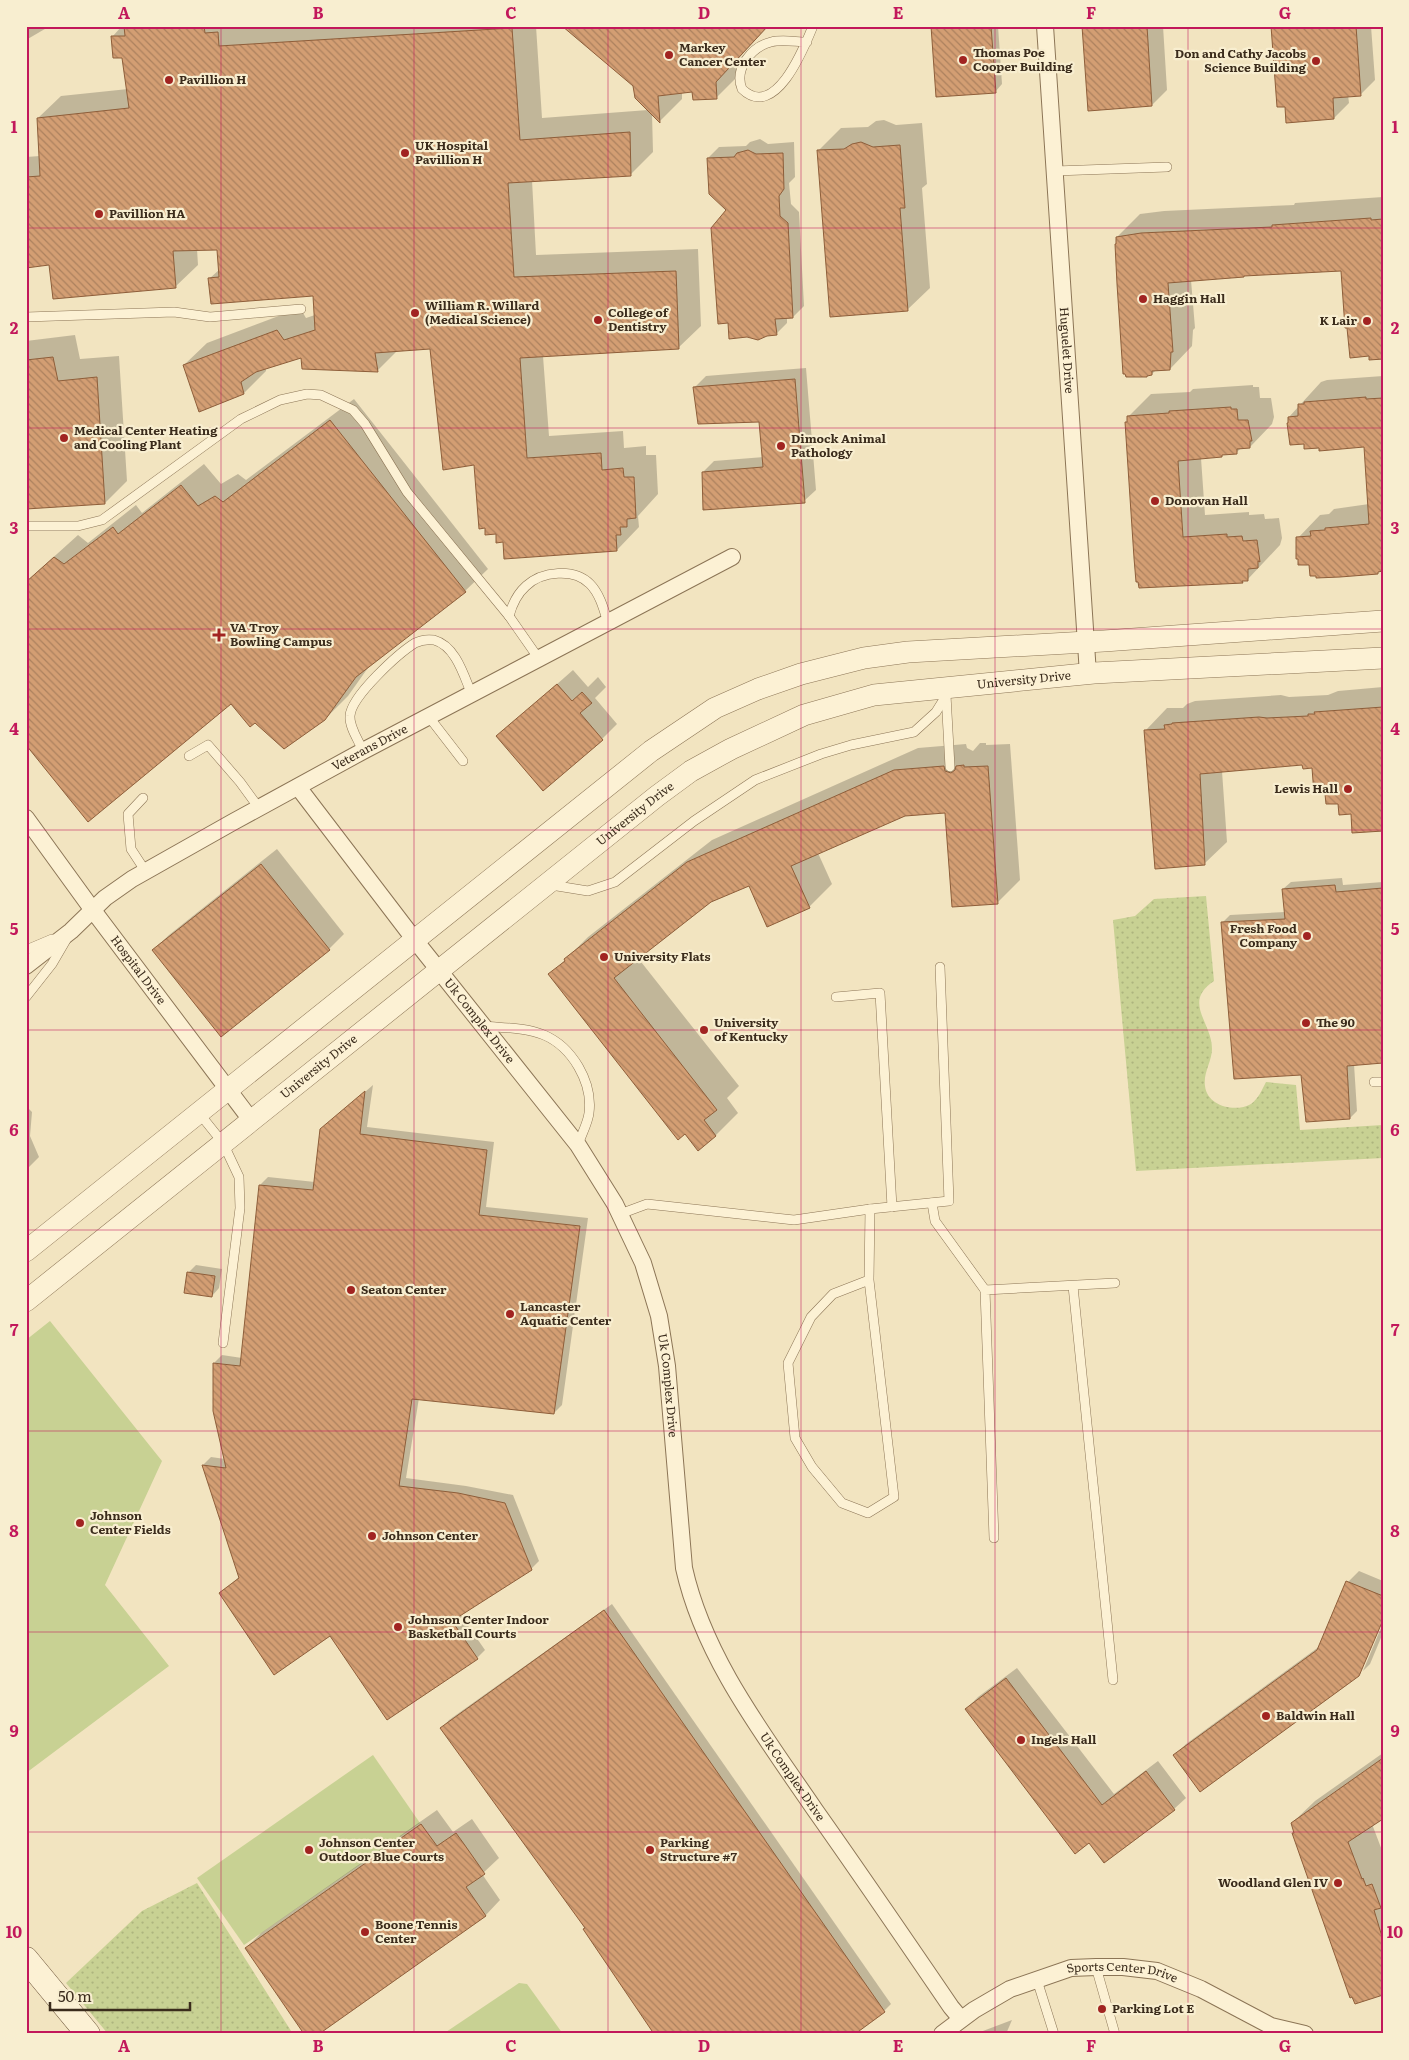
<svg xmlns="http://www.w3.org/2000/svg" width="1409" height="2060" font-family="Literata,serif">
  <defs>
    <pattern id="green-dots" width="8" height="8" patternUnits="userSpaceOnUse" patternTransform="scale(1.25)"><rect width="8" height="8" fill="#c8d193"/><path d="M2 2h.1M6 6h.1" fill="none" stroke="#adb47e" stroke-width="1.8" stroke-linecap="round"/></pattern>
    <pattern id="building-back-hatch" width="6" height="6" patternUnits="userSpaceOnUse" patternTransform="scale(1.25)"><rect width="6" height="6" fill="#d39e73"/><path d="M-1 5l2 2M0 0l6 6M5-1l2 2" fill="none" stroke="#ac815e"/></pattern>
  </defs>
  <rect width="100%" height="100%" fill="#f2e4c0"/>
  <g fill="url(#green-dots)">
    <path d="M1206 896 1214 981C1182 1002 1212 1022 1212 1049 1212 1061 1203 1073 1205 1086 1207 1106 1235 1113 1251 1104 1258 1099 1262 1090 1266 1082L1296 1085 1300 1130 1383 1125V1158L1136 1171 1113 920 1135 916 1154 899Z"/>
    <path d="M197 1883 293 2034H108L66 1983 142 1911Z"/>
  </g>
  <g fill="#c8d193">
    <path d="M50 1321 162 1461 105 1585 169 1666 26 1773V1340Z"/>
    <path d="M373 1755 420 1823 244 1945 197 1878Z"/>
    <path d="M519 1983 527 1984 563 2034H443Z"/>
  </g>
  <g fill="#0003">
    <path d="M26 26H50L26 40Z"/>
    <path d="M122 26H536L542 118 648 110 634 85 568 26H768L738 59 739 75 717 97 694 91 682 92V99L660 121 652 113 653 152 631 174 532 180 536 255 698 249 701 326 678 348 543 356 549 436 623 431 624 448 646 446V455H656L658 494 638 516 639 527 617 550 504 541 497 533 475 463 431 348 398 350 377 371 302 356 266 368V371L244 393 184 365 207 343 300 308 306 318 315 315 314 295 209 279 220 269 218 248 197 249 198 265 175 287 50 264 26 267V157L40 156 38 118 61 96 128 89 123 57 112 37Z"/>
    <path d="M933 26H998L1002 84 995 92Z"/>
    <path d="M1083 26H1163L1167 90 1152 105Z"/>
    <path d="M1272 26H1371L1375 80 1360 95H1348L1349 103 1334 118 1286 105Z"/>
    <path d="M884 120 896 125 922 123 927 184 922 188 930 288 907 310 818 151 841 128 868 127 876 121Z"/>
    <path d="M760 139 768 144 794 142 795 177 789 183 791 204 799 212 804 306 793 317H787V323L776 334 708 158 719 147 746 146 750 142Z"/>
    <path d="M1383 197V359L1376 360 1342 269 1245 275 1191 280 1195 328 1193 330 1192 346 1170 369 1156 370 1152 374 1117 237 1140 214 1164 211 1294 205 1295 203Z"/>
    <path d="M75 335 80 359 119 356 127 481 105 503 26 508V341Z"/>
    <path d="M806 368 816 490 804 501 703 472 714 461 764 457 760 421 695 387 706 376Z"/>
    <path d="M1383 376V571L1310 563 1298 538 1320 515 1329 514 1334 509 1369 504 1365 446 1320 447 1289 437V417L1321 382 1327 380Z"/>
    <path d="M1253 385V387H1259L1260 398H1271L1274 417 1272 424 1250 447H1242L1236 453 1201 458 1205 515 1249 512V515L1264 514 1265 519 1279 518 1282 538 1280 545 1248 579 1242 582 1140 587 1128 417 1151 394 1190 392 1193 389Z"/>
    <path d="M354 399 488 569 465 591 370 665 348 696 325 719 255 722 231 702 26 582 78 535 88 543 136 505 142 513 204 464 221 484 238 474 246 480Z"/>
    <path d="M573 670 588 687 598 677 606 687 595 698 617 724 602 739 498 736Z"/>
    <path d="M1383 687V830L1352 813 1327 792 1313 767 1303 764 1222 771 1227 842 1205 863 1146 730 1167 708H1183L1187 704 1195 701 1281 695 1289 697 1328 695 1338 691Z"/>
    <path d="M980 743H986V745L1010 744 1020 880 998 902 946 812 905 814 818 853 832 884 809 907 750 884 711 901 638 958 739 1086 727 1098 738 1113 716 1135 698 1149 550 975 588 937 712 840 918 748 966 744 967 748 973 751Z"/>
    <path d="M277 849 344 934 329 949 153 950 169 935Z"/>
    <path d="M1342 878 1343 885 1383 882V1062L1354 1064 1357 1111 1350 1118 1302 1074 1223 922 1230 915 1285 912 1283 889 1291 882Z"/>
    <path d="M373 1085 367 1127 494 1142 486 1207 588 1218 562 1405 554 1413 419 1398 406 1478 466 1486 513 1495 539 1561 531 1569 460 1614 485 1650 477 1658 330 1634 220 1594 240 1576 203 1465 211 1457 225 1459 214 1411V1363L222 1355 242 1358 260 1185 268 1177 315 1182 321 1130Z"/>
    <path d="M26 1106 32 1112 30 1136 39 1157 26 1170Z"/>
    <path d="M196 1265 222 1269 219 1288 212 1296 188 1273Z"/>
    <path d="M1359 1571 1383 1581V1616L1359 1673H1361L1175 1755 1186 1744 1320 1646 1348 1582Z"/>
    <path d="M612 1604 891 2004 884 2011 586 1928 442 1728 449 1720Z"/>
    <path d="M1383 1623V1633L1370 1664 1363 1671Z"/>
    <path d="M1017 1668 1114 1794 1158 1761 1186 1798 1174 1809 1105 1862 1089 1841 966 1709 978 1697Z"/>
    <path d="M1383 1753V1817L1372 1824 1383 1853V1994L1295 1832 1292 1823 1315 1801Z"/>
    <path d="M437 1810 453 1832 472 1819 499 1858 482 1874 500 1900 485 1916 246 1948 261 1933Z"/>
    <path d="M1012 2020 1006 2034H975Z"/>
  </g>
  <g fill="url(#building-back-hatch)" stroke="#8e5e3a">
    <path d="M124 26H204L205 33 218 32 219 46 512 28 520 140 630 132 631 176 508 183 514 277 676 271 679 349 520 358 527 458 601 453 602 470 623 468 624 477H634L636 518 627 519V527H620L621 535H616L617 551 504 559 503 542 496 543V534L485 535V528L479 529 474 465 443 470 430 349 375 353 378 372 302 369 301 358 256 372 241 382 244 394 199 412 183 365 277 330 284 340 315 330 313 296 211 304 208 278 219 277 217 250 173 251 176 288 53 299 49 265 26 268V177L40 176 37 118 129 108 122 58H113L111 36H125Z"/>
    <path d="M562 26H768L716 82 717 99 693 100 692 92 658 96 660 123 635 98 633 86Z"/>
    <path d="M931 26H991L996 93 936 97Z"/>
    <path d="M1082 26H1147L1152 106 1088 111Z"/>
    <path d="M1271 26H1356L1361 96 1333 98 1334 119 1286 123 1285 107H1277Z"/>
    <path d="M861 142 873 147 900 145 905 208H900L908 311 830 317 817 150 844 149 852 144Z"/>
    <path d="M748 150 756 154 783 153 784 189 779 196 780 216 788 223 793 318 775 319 777 335 767 336 758 340 747 337 729 339 728 323 718 324 711 228 726 210 709 194 707 158 734 157 737 153Z"/>
    <path d="M1371 218V220L1383 219V359L1369 360V356L1350 358 1347 328H1345L1341 271 1244 276V277L1168 283 1173 352H1171L1170 370 1152 371V375L1147 376V377H1126L1125 374H1123L1117 284 1115 244H1116V237L1141 233 1272 227V225Z"/>
    <path d="M53 357 58 381 97 377 105 504 26 509V360Z"/>
    <path d="M795 379 805 503 703 510 702 472 763 467 759 422 698 424 693 387Z"/>
    <path d="M1366 397V399L1383 398V571L1378 572V574L1340 577 1316 578V576H1310L1309 565H1298V559H1296V537L1311 536 1310 531 1325 530V528L1369 524 1364 447 1319 451V448L1304 449V444L1290 445 1287 423H1288V417L1298 416V404H1304V402Z"/>
    <path d="M1231 407V409H1237L1238 420H1248L1252 441H1250V448L1237 449V454L1222 455V457L1178 461 1183 537 1227 534V537L1242 536 1243 541 1257 540 1260 562 1258 561V568L1248 569V581H1242L1243 583 1139 588 1138 582H1136L1134 558 1125 422H1127V416L1169 413V411Z"/>
    <path d="M330 420 466 592 356 677 325 720 284 749 255 723 250 727 231 704 88 822 26 745V582L54 557 64 564 113 527 118 534 181 485 198 506 215 496 223 502Z"/>
    <path d="M557 684 572 701 582 692 592 703 580 713 603 740 543 791 496 736Z"/>
    <path d="M1383 707V831L1352 833 1351 814 1339 815 1338 804H1326L1325 794H1314L1312 768 1303 769 1302 765 1200 774 1205 865 1155 869 1144 730 1165 729 1164 725 1172 724V723L1259 717 1267 718 1308 716V714H1315L1314 712Z"/>
    <path d="M964 765V767L988 766 998 904 952 907 945 813 905 816 791 866 810 908 767 927 749 886 711 902 614 978 717 1110 704 1120 716 1136 698 1151 685 1134 678 1140 548 974 565 961 564 959 687 862 894 770 944 766 945 771 951 773 955 770 956 766Z"/>
    <path d="M261 864 330 950 221 1037 152 950Z"/>
    <path d="M1335 885 1336 892 1383 888V1063L1347 1066 1350 1119 1306 1122 1301 1075 1234 1079 1221 922 1285 919 1282 889Z"/>
    <path d="M365 1091 360 1134 487 1150 479 1215 580 1226 554 1414 412 1399 399 1486 458 1493 505 1503 532 1570 452 1621 478 1659 387 1720 330 1636 274 1675 219 1593 239 1578 202 1465 226 1468 213 1411V1363L240 1366 259 1185 313 1190 320 1129Z"/>
    <path d="M187 1272 215 1276 212 1297 184 1293Z"/>
    <path d="M1346 1581 1383 1596V1620L1359 1676 1200 1792 1173 1755 1317 1650Z"/>
    <path d="M604 1610 885 2012 855 2034H654L583 1929 585 1928 440 1728Z"/>
    <path d="M1006 1678 1102 1805 1146 1771 1175 1810 1104 1863 1089 1843 1075 1854 965 1709Z"/>
    <path d="M1383 1758V1819L1348 1842 1362 1879 1363 1878 1366 1886 1372 1884 1381 1908 1374 1910 1383 1940V1995L1355 2004 1352 1997 1350 1998 1292 1833H1294L1291 1823Z"/>
    <path d="M421 1824 437 1846 456 1833 464 1844 485 1874 466 1887 486 1916 319 2034H304L245 1948Z"/>
  </g>
  <g fill="none" stroke-linecap="round" stroke-linejoin="round">
    <g stroke="#8c7556" stroke-width="10">
      <g id="service">
        <path d="M807 42C796 42 782 39 771 42 751 47 734 69 742 89 775 121 804 48 813 26"/>
        <path d="M1055 171 1167 167"/>
        <path d="M26 317 174 312 210 317 301 309"/>
        <path d="M26 526H78L102 520 241 419 280 400 307 394 321 395 353 410 365 424 407 492 509 616 539 659"/>
        <path d="M509 616C512 605 517 594 526 586 542 571 574 568 590 584 600 594 604 610 608 623"/>
        <path d="M946 695 950 767"/>
        <path d="M429 717 463 761"/>
        <path d="M363 751C359 741 349 727 350 716 351 696 399 653 415 643 421 640 427 639 434 640 456 646 464 676 472 695"/>
        <path d="M189 756 208 745 240 782 259 808"/>
        <path d="M143 798 128 814 131 849 146 872"/>
        <path d="M551 885 588 891 615 882 694 821 755 780 821 754 851 745 914 732 936 712 946 696"/>
        <path d="M26 950 52 939"/>
        <path d="M26 997 52 964 66 940"/>
        <path d="M836 997 880 993 892 1207"/>
        <path d="M483 1026C502 1028 525 1027 544 1035 572 1047 593 1082 589 1113 588 1123 581 1135 578 1145"/>
        <path d="M1374 1082H1383"/>
        <path d="M199 1113 223 1143 239 1177 240 1208 223 1343"/>
        <path d="M932 1203 935 1221 985 1290"/>
        <path d="M620 1214 647 1204 794 1220 870 1209 949 1201 940 967"/>
        <path d="M869 1280 894 1497 868 1513 842 1503 812 1467 795 1438 788 1363 811 1317 833 1294 869 1280 870 1209"/>
        <path d="M1073 1286 1113 1680"/>
        <path d="M994 1538 985 1290 1115 1283"/>
        <path d="M1096 1967 1115 2034"/>
        <path d="M1037 1980 1054 2034"/>
      </g>
    </g>
    <g stroke="#8c7556" stroke-width="18">
      <g id="minor">
        <path id="s1" d="M1045 26 1088 674"/>
        <path id="s2" d="M298 787 414 939 578 1145 615 1204 643 1263 659 1316 667 1366 684 1568C704 1658 764 1735 815 1810 861 1875 906 1941 951 2007L961 2019"/>
        <path id="s3" d="M26 818 92 909 251 1120"/>
        <path id="s4" d="M26 966 71 931 105 898 132 879 233 822 363 751 732 557"/>
        <path id="s5" d="M942 2034 974 2010 1010 1989 1071 1968 1096 1967H1123L1157 1971 1201 1989 1271 2026 1305 2034"/>
      </g>
    </g>
    <g stroke="#8c7556" stroke-width="22">
      <g id="tertiary">
        <path d="M26 1251 651 751 715 708 758 689 801 674 864 658 908 652 1104 641 1383 621"/>
        <path id="s6" d="M26 1301 657 796 691 771 731 749 804 715 874 695 1094 673 1383 658"/>
      </g>
    </g>
    <g stroke="#6e553a" stroke-width="25">
      <path id="secondary" d="M26 1959 88 2034"/>
    </g>
    <use href="#service" stroke="#fcf1d4" stroke-width="9"/>
    <use href="#minor" stroke="#fcf1d4" stroke-width="16"/>
    <use href="#tertiary" stroke="#fcf1d4" stroke-width="21"/>
    <use href="#secondary" stroke="#fcf1d4" stroke-width="24"/>
  </g>
  <path fill="none" stroke="#c2185b" stroke-width="1" stroke-opacity="0.55" d="M221 26V2034M414 26V2034M608 26V2034M801 26V2034M995 26V2034M1188 26V2034M26 228H1383M26 428H1383M26 629H1383M26 830H1383M26 1030H1383M26 1230H1383M26 1431H1383M26 1632H1383M26 1832H1383"/>
  <g fill="#a12421" stroke="#f8eed0" stroke-width="2">
    <circle cx="669" cy="55" r="5"/>
    <circle cx="963" cy="60" r="5"/>
    <circle cx="1316" cy="61" r="5"/>
    <circle cx="169" cy="80" r="5"/>
    <circle cx="405" cy="153" r="5"/>
    <circle cx="99" cy="214" r="5"/>
    <circle cx="1143" cy="299" r="5"/>
    <circle cx="415" cy="313" r="5"/>
    <circle cx="598" cy="320" r="5"/>
    <circle cx="1367" cy="321" r="5"/>
    <circle cx="64" cy="438" r="5"/>
    <circle cx="781" cy="446" r="5"/>
    <circle cx="1155" cy="501" r="5"/>
    <path d="M216.5 627.5h5v5h5v5h-5v5h-5v-5h-5v-5h5z"/>
    <circle cx="1348" cy="789" r="5"/>
    <circle cx="1307" cy="936" r="5"/>
    <circle cx="604" cy="957" r="5"/>
    <circle cx="1306" cy="1023" r="5"/>
    <circle cx="704" cy="1030" r="5"/>
    <circle cx="351" cy="1290" r="5"/>
    <circle cx="510" cy="1314" r="5"/>
    <circle cx="80" cy="1523" r="5"/>
    <circle cx="372" cy="1536" r="5"/>
    <circle cx="398" cy="1627" r="5"/>
    <circle cx="1266" cy="1716" r="5"/>
    <circle cx="1021" cy="1740" r="5"/>
    <circle cx="309" cy="1850" r="5"/>
    <circle cx="650" cy="1850" r="5"/>
    <circle cx="1338" cy="1883" r="5"/>
    <circle cx="365" cy="1932" r="5"/>
    <circle cx="1102" cy="2009" r="5"/>
  </g>
  <g text-anchor="middle" stroke-width="4.5" stroke-linejoin="round" paint-order="stroke">
    <g font-size="12" font-weight="bold" fill="#3b2c1c" stroke="#f8eed0" text-anchor="start">
      <text x="679" y="52">Markey<tspan x="679" dy="14">Cancer Center</tspan></text>
      <text x="973" y="57">Thomas Poe<tspan x="973" dy="14">Cooper Building</tspan></text>
      <text x="1306" y="58" text-anchor="end">Don and Cathy Jacobs<tspan x="1306" dy="14">Science Building</tspan></text>
      <text x="179" y="84">Pavillion H</text>
      <text x="415" y="150">UK Hospital<tspan x="415" dy="14">Pavillion H</tspan></text>
      <text x="109" y="218">Pavillion HA</text>
      <text x="1153" y="303">Haggin Hall</text>
      <text x="425" y="310">William R. Willard<tspan x="425" dy="14">(Medical Science)</tspan></text>
      <text x="608" y="317">College of<tspan x="608" dy="14">Dentistry</tspan></text>
      <text x="1357" y="325" text-anchor="end">K Lair</text>
      <text x="74" y="435">Medical Center Heating<tspan x="74" dy="14">and Cooling Plant</tspan></text>
      <text x="791" y="443">Dimock Animal<tspan x="791" dy="14">Pathology</tspan></text>
      <text x="1165" y="505">Donovan Hall</text>
      <text x="230" y="632">VA Troy<tspan x="230" dy="14">Bowling Campus</tspan></text>
      <text x="1338" y="793" text-anchor="end">Lewis Hall</text>
      <text x="1297" y="933" text-anchor="end">Fresh Food<tspan x="1297" dy="14">Company</tspan></text>
      <text x="614" y="961">University Flats</text>
      <text x="714" y="1027">University<tspan x="714" dy="14">of Kentucky</tspan></text>
      <text x="1316" y="1027">The 90</text>
      <text x="361" y="1294">Seaton Center</text>
      <text x="520" y="1311">Lancaster<tspan x="520" dy="14">Aquatic Center</tspan></text>
      <text x="90" y="1520">Johnson<tspan x="90" dy="14">Center Fields</tspan></text>
      <text x="382" y="1540">Johnson Center</text>
      <text x="408" y="1624">Johnson Center Indoor<tspan x="408" dy="14">Basketball Courts</tspan></text>
      <text x="1276" y="1720">Baldwin Hall</text>
      <text x="1031" y="1744">Ingels Hall</text>
      <text x="319" y="1847">Johnson Center<tspan x="319" dy="14">Outdoor Blue Courts</tspan></text>
      <text x="660" y="1847">Parking<tspan x="660" dy="14">Structure #7</tspan></text>
      <text x="1328" y="1887" text-anchor="end">Woodland Glen IV</text>
      <text x="375" y="1929">Boone Tennis<tspan x="375" dy="14">Center</tspan></text>
      <text x="1112" y="2013">Parking Lot E</text>
    </g>
    <g font-size="12" fill="#3b2c1c" stroke="#f8eed0">
      <text dy="4" stroke="none"><textPath href="#s1" startOffset="325">Huguelet Drive</textPath></text>
      <text dy="4" stroke="none"><textPath href="#s6" startOffset="1200">University Drive</textPath></text>
      <text dy="4" stroke="none"><textPath href="#s4" startOffset="409">Veterans Drive</textPath></text>
      <text dy="4" stroke="none"><textPath href="#s6" startOffset="780">University Drive</textPath></text>
      <text dy="4" stroke="none"><textPath href="#s3" startOffset="189">Hospital Drive</textPath></text>
      <text dy="4" stroke="none"><textPath href="#s2" startOffset="296">Uk Complex Drive</textPath></text>
      <text dy="4" stroke="none"><textPath href="#s6" startOffset="375">University Drive</textPath></text>
      <text dy="4" stroke="none"><textPath href="#s2" startOffset="715">Uk Complex Drive</textPath></text>
      <text dy="4" stroke="none"><textPath href="#s2" startOffset="1135">Uk Complex Drive</textPath></text>
      <text dy="4" stroke="none"><textPath href="#s5" startOffset="198">Sports Center Drive</textPath></text>
    </g>
  </g>
  <rect width="1409" height="2060" fill="none" stroke="#f8eed0" stroke-width="55"/>
  <path d="M50 2002v8h140v-8" fill="none" stroke="#3b2c1c" stroke-width="2.5"/>
  <text x="58" y="2002" font-size="15" fill="#3b2c1c" stroke="#f8eed0" stroke-width="4" paint-order="stroke">50 m</text>
  <rect x="28" y="28" width="1354" height="2004" fill="none" stroke="#c2185b" stroke-width="2"/>
  <g font-size="16" text-anchor="middle" font-weight="bold" fill="#c2185b">
    <text x="124" y="19">A</text>
    <text x="318" y="19">B</text>
    <text x="511" y="19">C</text>
    <text x="704" y="19">D</text>
    <text x="898" y="19">E</text>
    <text x="1091" y="19">F</text>
    <text x="1285" y="19">G</text>
    <text x="14" y="133">1</text>
    <text x="1395" y="133">1</text>
    <text x="14" y="334">2</text>
    <text x="1395" y="334">2</text>
    <text x="14" y="534">3</text>
    <text x="1395" y="534">3</text>
    <text x="14" y="735">4</text>
    <text x="1395" y="735">4</text>
    <text x="14" y="935">5</text>
    <text x="1395" y="935">5</text>
    <text x="14" y="1136">6</text>
    <text x="1395" y="1136">6</text>
    <text x="14" y="1336">7</text>
    <text x="1395" y="1336">7</text>
    <text x="14" y="1537">8</text>
    <text x="1395" y="1537">8</text>
    <text x="14" y="1737">9</text>
    <text x="1395" y="1737">9</text>
    <text x="14" y="1938">10</text>
    <text x="1395" y="1938">10</text>
    <text x="124" y="2052">A</text>
    <text x="318" y="2052">B</text>
    <text x="511" y="2052">C</text>
    <text x="704" y="2052">D</text>
    <text x="898" y="2052">E</text>
    <text x="1091" y="2052">F</text>
    <text x="1285" y="2052">G</text>
  </g>
</svg>
